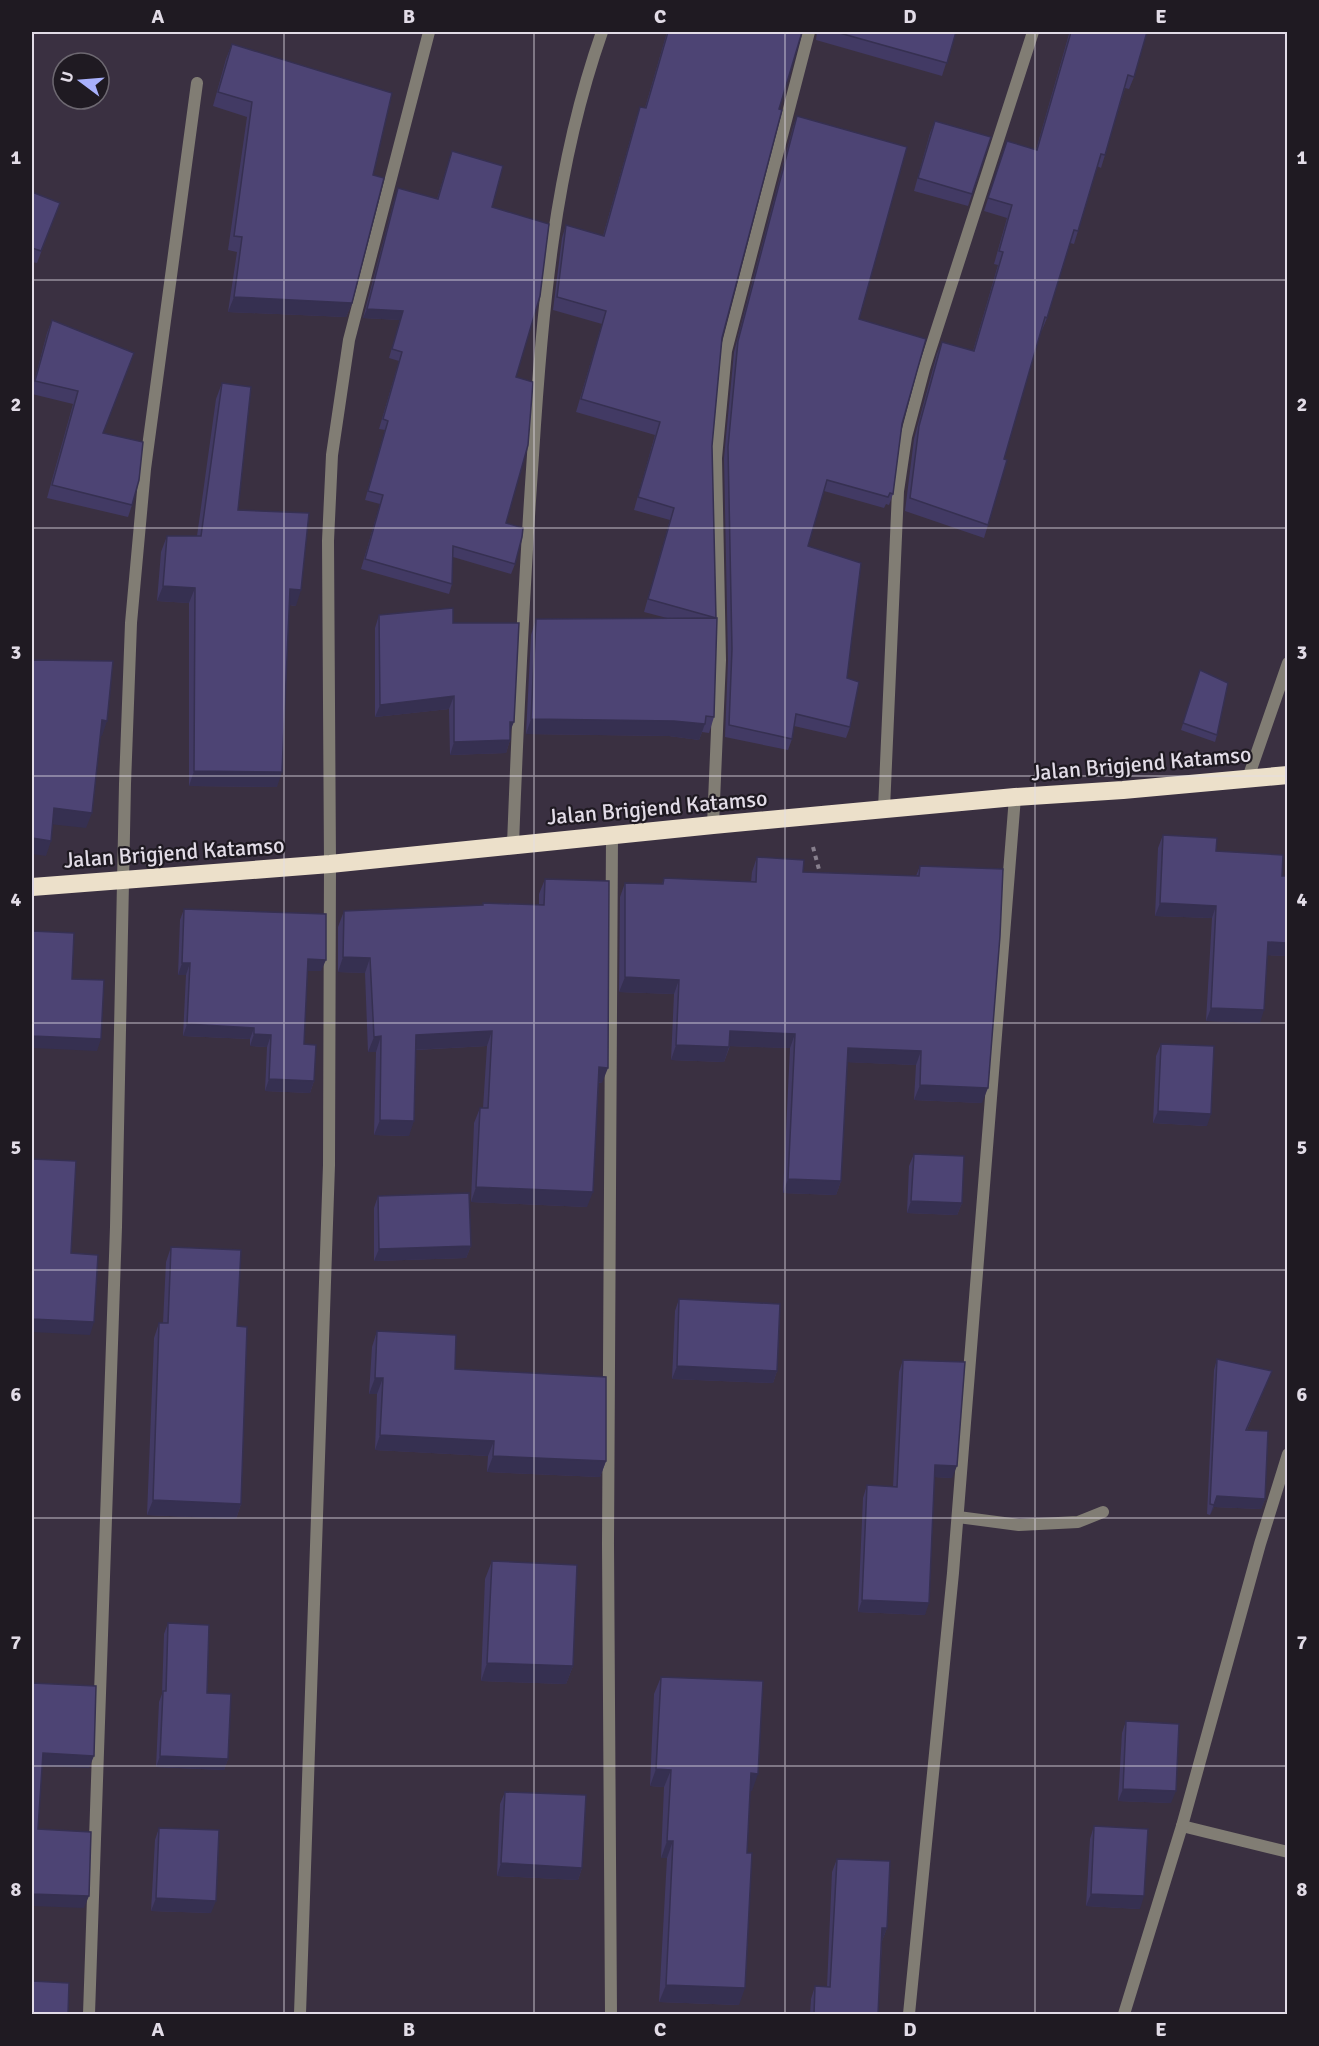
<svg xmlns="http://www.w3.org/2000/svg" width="1319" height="2046" font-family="Signika,sans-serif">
  <rect width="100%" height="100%" fill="#3a3041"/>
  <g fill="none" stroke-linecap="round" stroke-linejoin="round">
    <path stroke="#877f8d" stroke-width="4" stroke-dasharray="4.5 4.5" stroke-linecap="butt" d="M813 847 821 877"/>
    <path stroke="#817d74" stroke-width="12" d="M958 1517 1019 1525 1078 1522 1103 1512"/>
    <g stroke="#817d74" stroke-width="12">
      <path d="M1248 778 1288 663"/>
      <path d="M884 809 898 491 906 437 924 369 1033 32"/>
      <path d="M713 825 720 660 716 458 726 351 809 32"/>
      <path d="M513 844C518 715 524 585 533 455 542 312 554 168 602 32"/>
      <path d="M1182 1826 1288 1852"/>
      <path d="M89 2014 116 1227 125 784 131 623 145 469 197 83"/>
      <path d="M300 2014 329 1165 330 864 328 541 332 455 349 340 429 32"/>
      <path d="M611 2014 608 1544 612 836"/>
      <path d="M909 2014 953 1573 1015 797"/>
      <path d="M1124 2014 1182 1826 1260 1544 1288 1454"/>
    </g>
    <path stroke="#ece0ca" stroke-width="18" d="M32 887 330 864 713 825 1015 797 1123 790 1288 775"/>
  </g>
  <g fill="#423a64">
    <path d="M667 32H802L779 109 722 338 712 446 714 717 709 733 702 732 699 740 669 736 526 734 531 635 536 619 667 618 644 612 670 520 634 510 655 435 576 412 602 324 553 310 562 238 566 225 603 236 636 119 640 107 645 108Z"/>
    <path d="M817 32H956L942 76 816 40Z"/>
    <path d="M1061 32H1147L1134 77 1129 89 1125 88 1105 155 1101 168 1097 166 1078 231 1074 244 1070 243 1047 318 1042 330H1041L1004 459 988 525 984 538 905 511 914 439 937 354 942 342 973 351 998 265 994 264 1007 218 984 211 1007 141 1036 150 1069 34Z"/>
    <path d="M232 44 373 175 352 303 346 317 228 312 237 252 228 250 247 117 213 106 226 59Z"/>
    <path d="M797 116 859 319 902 424 893 494 889 505 886 504 884 508 824 491 808 546 847 678 850 727 846 738 794 726 792 739 788 750 725 737 728 660 724 458 734 352 793 127Z"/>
    <path d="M935 121 972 194 968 206 914 191 930 133Z"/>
    <path d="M452 151 492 207 516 377 506 523 515 564 511 574 453 557 452 584 449 594 361 569 380 504 365 500 385 430 379 429 399 361 389 358 400 320 363 318 395 197 398 188 437 199Z"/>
    <path d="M32 192 60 203 37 263 32 262Z"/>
    <path d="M52 320 103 433 132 505 128 517 47 498 73 404 32 394V390L47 333Z"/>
    <path d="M222 383 238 510 296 606 289 605 277 787 189 786V603L157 601 161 552 167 536H197L216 399Z"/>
    <path d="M379 615 453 623 510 732V740L506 753 450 755 449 709 375 717V628Z"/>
    <path d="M1200 670 1217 735 1215 742 1181 730Z"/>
    <path d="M1163 835 1216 851 1282 876H1287V956L1267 955 1260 1023 1206 1021 1212 918 1155 916 1158 848Z"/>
    <path d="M757 857 803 872 916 876 920 866 982 1103 914 1100 916 1065 847 1062 841 1181 836 1195 783 1193 790 1048 730 1046 724 1062 671 1060 674 994 619 992 620 897 625 883 662 884 664 878 751 882 752 872Z"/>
    <path d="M545 879 602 1083H598L587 1207 471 1202 474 1123 480 1108H483L487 1046 416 1050 409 1136 374 1135 376 1052H368L365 973 338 972V927L344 911 483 905V903L539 905V894Z"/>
    <path d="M184 909 321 971H307L304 1044 314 1081 310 1093 265 1091 267 1047 250 1046V1039L183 1036 186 975H178L180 920Z"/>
    <path d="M1161 1044 1207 1126 1153 1123 1156 1056Z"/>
    <path d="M914 1154 962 1203 957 1215 907 1213 909 1166Z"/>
    <path d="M378 1196 471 1246 466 1258 374 1261V1208Z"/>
    <path d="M171 1247 237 1326 241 1504 236 1519 147 1515 154 1338 159 1323H163L166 1262Z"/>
    <path d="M679 1299 777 1371 773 1383 672 1379 675 1311Z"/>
    <path d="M377 1331 455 1369 606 1461 600 1477 487 1472 488 1456 375 1450 377 1394H369L372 1347Z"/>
    <path d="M1217 1359 1272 1371 1247 1430 1265 1499 1261 1509 1214 1507 1210 1515 1207 1514 1214 1370Z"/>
    <path d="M903 1360 952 1478 935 1477 925 1615 858 1612 863 1498 867 1485 893 1487 899 1372Z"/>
    <path d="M492 1561 573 1666 566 1684 481 1681 485 1579Z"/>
    <path d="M168 1623 228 1759 224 1770 156 1767 159 1702 162 1694 164 1634Z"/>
    <path d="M661 1677 752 1791H750L739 2005 659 2002 667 1858H661L664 1787 650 1786 654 1694Z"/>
    <path d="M1126 1721 1171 1803 1118 1801 1122 1733Z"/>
    <path d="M505 1792 582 1868 578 1880 497 1876 500 1804Z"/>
    <path d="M1094 1826 1140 1909 1086 1906 1090 1839Z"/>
    <path d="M159 1828 211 1913 151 1911 155 1840Z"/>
    <path d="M837 1859 887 1928 882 1941 878 2014H810L811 1999 815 1986 827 1987 832 1872Z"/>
  </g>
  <g fill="#363051">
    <path d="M234 297 352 303 346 317 228 312Z"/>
    <path d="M367 309 403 311 400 320 363 318Z"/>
    <path d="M163 586 195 588 189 603 157 601Z"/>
    <path d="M290 589 301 590 296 606 284 604Z"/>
    <path d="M454 696 449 709 375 717 380 705Z"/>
    <path d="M531 719 674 721 705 724 699 740 669 736 526 734Z"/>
    <path d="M102 720 107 721 102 736 96 735Z"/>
    <path d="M510 722H514L509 734Z"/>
    <path d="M510 740 506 753 450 755 454 742Z"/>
    <path d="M194 771 282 772 277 787 189 786Z"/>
    <path d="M54 808 92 813 86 828 49 824Z"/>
    <path d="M32 838 51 841 46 856 32 854Z"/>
    <path d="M1160 903 1216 906 1212 918 1155 916Z"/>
    <path d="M1268 942 1287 943V956L1263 955Z"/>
    <path d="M343 957 370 958 365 973 338 972Z"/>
    <path d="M308 959 326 960 321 971H304Z"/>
    <path d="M182 963H190L186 975H178Z"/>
    <path d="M625 977 679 980 674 994 619 992Z"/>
    <path d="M1211 1008 1264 1010 1260 1023 1206 1021Z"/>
    <path d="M187 1024 254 1028 250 1039 183 1036Z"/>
    <path d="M492 1031 487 1046 411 1050 416 1035Z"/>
    <path d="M730 1031 795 1034 790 1048 725 1046Z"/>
    <path d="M254 1034 271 1035 267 1047 250 1046Z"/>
    <path d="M32 1036 101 1039 97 1051 32 1048Z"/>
    <path d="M381 1036 376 1052H368L374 1037Z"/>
    <path d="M676 1045 729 1047 724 1062 671 1060Z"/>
    <path d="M848 1048 921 1051 916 1065 843 1062Z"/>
    <path d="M599 1067 608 1068 602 1083 593 1082Z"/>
    <path d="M269 1079 314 1081 310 1093 265 1091Z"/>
    <path d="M920 1085 988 1088 982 1103 914 1100Z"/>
    <path d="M1158 1111 1211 1114 1207 1126 1153 1123Z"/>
    <path d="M380 1120 414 1121 409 1136 374 1135Z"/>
    <path d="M788 1179 841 1181 836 1195 783 1193Z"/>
    <path d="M476 1187 593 1192 587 1207 471 1202Z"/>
    <path d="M911 1201 962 1203 957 1215 907 1213Z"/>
    <path d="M471 1246 466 1258 374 1261 379 1249Z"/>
    <path d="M32 1319 94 1322 90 1335 32 1332Z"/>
    <path d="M677 1366 777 1371 773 1383 672 1379Z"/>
    <path d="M375 1378H383L377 1394H369Z"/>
    <path d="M380 1435 494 1441 488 1456 375 1450Z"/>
    <path d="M493 1456 606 1461 600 1477 487 1472Z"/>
    <path d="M935 1465 957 1466 952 1478 931 1477Z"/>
    <path d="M1217 1496 1265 1499 1261 1509 1214 1507 1210 1515Z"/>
    <path d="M153 1500 241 1504 236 1519 147 1515Z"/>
    <path d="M862 1600 929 1603 925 1615 858 1612Z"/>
    <path d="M487 1663 573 1666 566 1684 481 1681Z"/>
    <path d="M43 1753 94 1756 89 1768 38 1766Z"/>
    <path d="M160 1756 228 1759 224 1770 156 1767Z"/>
    <path d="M656 1769 671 1770 664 1787 650 1786Z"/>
    <path d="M751 1773 758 1774 752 1791 745 1790Z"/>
    <path d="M1123 1789 1176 1791 1171 1803 1118 1801Z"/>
    <path d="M667 1841H673L667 1858H661Z"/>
    <path d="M501 1863 582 1868 578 1880 497 1876Z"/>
    <path d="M32 1894 89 1896 84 1908 32 1906Z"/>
    <path d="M1091 1894 1144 1896 1140 1909 1086 1906Z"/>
    <path d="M156 1898 216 1901 211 1913 151 1911Z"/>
    <path d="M882 1928H887L882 1941Z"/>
    <path d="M666 1985 745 1988 739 2005 659 2002Z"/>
  </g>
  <g fill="#4d4474" stroke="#363051" stroke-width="1.5">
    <path d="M668 32H802L779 109 782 110 722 338 712 446 716 618 648 599 674 508 638 497 660 422 581 399 606 311 557 297 566 225 604 236 640 107 646 108Z"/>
    <path d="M836 32H956L947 63Z"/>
    <path d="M1071 32H1147L1134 77 1128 75 1105 155 1101 154 1078 231 1074 230 1047 318 1045 317 1004 459 1007 460 988 525 910 498 919 426 942 342 974 351 1003 252 999 251 1012 205 988 198 1007 141 1037 150Z"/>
    <path d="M232 44 392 93 373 175 384 178 352 303 234 297 242 237 234 236 252 102 218 92Z"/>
    <path d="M797 116 907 147 859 319 926 339 902 424 893 494 890 493 888 497 827 480 808 546 861 563 847 678 859 682 850 727 796 714 792 739 729 725 732 649 728 447 738 341Z"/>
    <path d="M935 121 991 137 972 194 918 178Z"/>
    <path d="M452 151 503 166 492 207 549 224 540 296 516 377 533 382 528 445 506 523 523 528 522 537 515 564 453 546 452 584 365 559 383 495 368 491 388 421 383 419 402 352 392 349 403 311 367 309 398 188 438 199Z"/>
    <path d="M32 192 60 203 41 251 32 248Z"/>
    <path d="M52 320 134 353 103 433 143 442 139 480 132 505 52 485 78 391 35 381Z"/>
    <path d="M222 383 251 387 238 510 309 513 301 590 290 589 282 772 194 771 195 588 163 586 167 536H201Z"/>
    <path d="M453 608V623H519L514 722H510V740L454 742V696L380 705 379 615Z"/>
    <path d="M717 618 714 717 706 716 705 724 674 721 531 719 536 619Z"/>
    <path d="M32 660 113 661 107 721 102 720 92 813 54 808 51 841 32 838Z"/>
    <path d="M1200 670 1228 683 1217 735 1183 723Z"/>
    <path d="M1163 835 1217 838 1216 851 1283 855 1282 876H1287V943L1268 942 1264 1010 1211 1008 1216 906 1160 903Z"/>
    <path d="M757 857 804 860 803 872 919 876 920 866 1003 869 1000 936 988 1088 920 1085 921 1051 848 1048 841 1181 788 1179 795 1034 730 1031 729 1047 676 1045 679 980 625 977V883L663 884 664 878 756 882Z"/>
    <path d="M545 879 609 881 608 1068 599 1067 593 1192 476 1187 480 1108H488L492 1031 416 1035 414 1121 380 1120 381 1036 374 1037 370 958 343 957 344 911 483 905V903L544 905Z"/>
    <path d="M184 909 326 914V960L308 959 304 1044 316 1045 314 1081 269 1079 271 1035 254 1034V1028L187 1024 190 963H182Z"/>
    <path d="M32 931 74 933 72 979 104 980 101 1039 32 1036Z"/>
    <path d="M1161 1044 1214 1046 1211 1114 1158 1111Z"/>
    <path d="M914 1154 964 1156 962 1203 911 1201Z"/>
    <path d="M32 1159 76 1161 71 1253 98 1255 94 1322 32 1319Z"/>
    <path d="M469 1193 471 1246 379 1249 378 1196Z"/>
    <path d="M171 1247 241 1250 237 1326 247 1327 241 1504 153 1500 159 1323H168Z"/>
    <path d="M679 1299 780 1304 777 1371 677 1366Z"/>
    <path d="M377 1331 456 1335 455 1369 606 1377V1461L493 1456 494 1441 380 1435 383 1378H375Z"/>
    <path d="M1217 1359 1272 1371 1246 1430 1268 1431 1265 1499 1217 1496 1214 1505 1210 1504Z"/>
    <path d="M903 1360 965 1362 957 1466 935 1465 929 1603 862 1600 867 1485 897 1487Z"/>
    <path d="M492 1561 577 1565 573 1666 487 1663Z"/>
    <path d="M168 1623 209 1625 207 1693 231 1694 228 1759 160 1756 163 1691H166Z"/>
    <path d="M661 1677 763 1681 758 1774 751 1773 747 1853H752L745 1988 666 1985 673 1841H667L671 1770 656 1769Z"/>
    <path d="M32 1683 96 1686 94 1756 43 1753 38 1829 91 1832 89 1896 32 1894Z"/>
    <path d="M1126 1721 1179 1724 1176 1791 1123 1789Z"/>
    <path d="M505 1792 586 1795 582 1868 501 1863Z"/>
    <path d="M1094 1826 1148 1829 1144 1896 1091 1894Z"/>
    <path d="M159 1828 219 1830 216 1901 156 1898Z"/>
    <path d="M837 1859 890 1861 887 1928H882L878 2014H814L815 1986 830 1987Z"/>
    <path d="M32 1981 69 1983 68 2014H32Z"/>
  </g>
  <path fill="none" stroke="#e2dce7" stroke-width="1.5" stroke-opacity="0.55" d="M284 32V2014M534 32V2014M785 32V2014M1035 32V2014M32 280H1288M32 528H1288M32 776H1288M32 1023H1288M32 1270H1288M32 1518H1288M32 1766H1288"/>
  <g text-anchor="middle" stroke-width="4.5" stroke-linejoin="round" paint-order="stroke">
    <g font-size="22" fill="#e2dce7" stroke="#1f1a22">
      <text transform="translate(1141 763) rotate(-5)" y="8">Jalan Brigjend Katamso</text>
      <text transform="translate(657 807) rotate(-5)" y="8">Jalan Brigjend Katamso</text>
      <text transform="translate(174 852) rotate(-4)" y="8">Jalan Brigjend Katamso</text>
    </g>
  </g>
  <rect width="1319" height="2046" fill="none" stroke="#1f1a22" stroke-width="66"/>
  <g transform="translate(81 81) rotate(286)"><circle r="28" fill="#1f1a22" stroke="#6d6871" stroke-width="1.5"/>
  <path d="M0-4.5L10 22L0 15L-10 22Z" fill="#a8b0fc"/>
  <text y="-9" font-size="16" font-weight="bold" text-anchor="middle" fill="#e2dce7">U</text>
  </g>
  <rect x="33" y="33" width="1253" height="1980" fill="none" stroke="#e2dce7" stroke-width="2"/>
  <g font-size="20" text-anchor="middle" font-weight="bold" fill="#e2dce7">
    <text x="158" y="23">A</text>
    <text x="409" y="23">B</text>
    <text x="660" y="23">C</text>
    <text x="910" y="23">D</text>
    <text x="1161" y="23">E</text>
    <text x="16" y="164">1</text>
    <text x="1302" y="164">1</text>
    <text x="16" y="411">2</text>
    <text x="1302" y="411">2</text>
    <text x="16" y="659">3</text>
    <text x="1302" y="659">3</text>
    <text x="16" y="906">4</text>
    <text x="1302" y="906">4</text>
    <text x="16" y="1154">5</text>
    <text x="1302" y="1154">5</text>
    <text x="16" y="1401">6</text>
    <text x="1302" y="1401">6</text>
    <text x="16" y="1649">7</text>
    <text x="1302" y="1649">7</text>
    <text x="16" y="1896">8</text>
    <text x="1302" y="1896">8</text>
    <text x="158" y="2036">A</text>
    <text x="409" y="2036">B</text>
    <text x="660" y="2036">C</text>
    <text x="910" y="2036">D</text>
    <text x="1161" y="2036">E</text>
  </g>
</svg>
